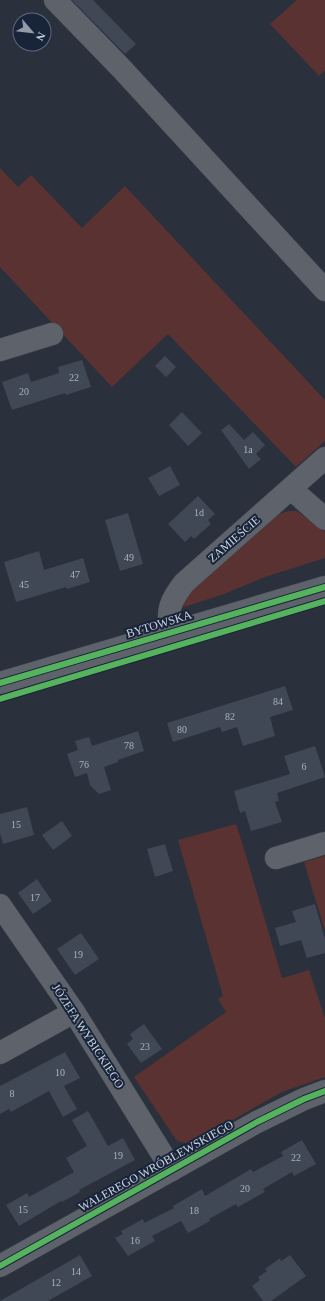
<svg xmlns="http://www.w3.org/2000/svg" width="325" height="1301" font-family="Georgia,serif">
  <rect width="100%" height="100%" fill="#2a303c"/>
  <g fill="#5a3232">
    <path d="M297 0H325V70L319 76 270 24Z"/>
    <path d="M0 168 18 187 31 175 82 228 125 186 325 400V441L296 467 168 334 112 387 0 267Z"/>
    <path d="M288 511H297L325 532V558L265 577 224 594 181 608 182 599 274 516Z"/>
    <path d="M236 824 245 852 282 978 309 970 325 1018V1077L282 1092 190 1144 177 1141 134 1077 226 1012 218 999 223 996 178 840Z"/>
    <path d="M325 856V931L304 862Z"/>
  </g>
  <g fill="#404755">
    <path d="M72 0H93L136 44 125 54Z"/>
    <path d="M165 356 176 367 166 377 155 366Z"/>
    <path d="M82 360 91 387 66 395 65 393 12 410 2 382 28 373 31 382 59 373 58 367Z"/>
    <path d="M182 412 202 433 188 446 169 425Z"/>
    <path d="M229 424 244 440 253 432 265 445 256 454 261 459 249 469 221 430Z"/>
    <path d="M170 466 180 485 159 496 148 478Z"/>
    <path d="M198 496 215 514 208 520 211 524 194 539 191 536 185 542 168 524Z"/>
    <path d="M128 513 143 564 120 571 105 520Z"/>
    <path d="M39 551 44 570 83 558 90 582 67 589 66 587 16 602 4 562Z"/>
    <path d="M285 686 293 710 270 717 275 736 243 746 237 727 222 732 220 727 173 742 167 723Z"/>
    <path d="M138 731 144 751 118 760V762L104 767 111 790 99 794 90 785 87 773 75 777 67 754 78 750 75 741 89 737 92 746Z"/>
    <path d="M315 746 325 777 277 793 279 801 275 802 282 822 251 831 245 811 240 813 234 791 290 774 284 756Z"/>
    <path d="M27 807 34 835 3 844 0 833V814Z"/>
    <path d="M62 821 72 836 53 850 42 835Z"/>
    <path d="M165 844 173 871 155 877 147 849Z"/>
    <path d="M37 879 52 901 33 914 18 893Z"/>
    <path d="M315 904 325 939V953L307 958 301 940 280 946 275 928 296 922 292 911Z"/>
    <path d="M81 933 99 959 75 975 57 949Z"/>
    <path d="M144 1024 162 1049 141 1063 127 1044 133 1039 130 1034Z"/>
    <path d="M65 1052 80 1078 64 1086 77 1109 63 1117 49 1091 11 1112 9 1109 0 1114V1086Z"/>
    <path d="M88 1111 108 1146 123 1138 135 1160 79 1190 80 1192 62 1202 61 1201 19 1226 6 1205 27 1193 29 1197 74 1172 66 1158 87 1146 72 1120Z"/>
    <path d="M302 1140 316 1164 294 1176 292 1172 263 1189 265 1192 238 1207 236 1204 209 1219 210 1221 188 1233 181 1221 152 1236 155 1241 128 1256 115 1238 123 1234 121 1231 143 1219 144 1223 174 1208 173 1206 202 1189 205 1196 251 1169 253 1172 283 1156 281 1152Z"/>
    <path d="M80 1255 92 1276 48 1301H0Z"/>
    <path d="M290 1255 306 1276 271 1301H263L252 1286 260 1280 258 1277 267 1271 265 1269 280 1258 281 1261Z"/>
  </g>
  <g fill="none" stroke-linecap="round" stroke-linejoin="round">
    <g stroke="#484d58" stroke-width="23">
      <g id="minor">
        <path d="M55 0 121 68 325 290"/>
        <path d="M0 350 52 334"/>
        <path d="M293 488 298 495 325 519"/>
        <path d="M172 632C165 611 171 600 184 583L325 458"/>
        <path d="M0 683 325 587"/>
        <path d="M276 858 325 843"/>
        <path d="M0 905 74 1012 172 1170"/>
        <path d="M0 1053 74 1012"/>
        <path d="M0 1266 257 1122 304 1099 325 1091"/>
      </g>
    </g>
    <use href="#minor" stroke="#5d626b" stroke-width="22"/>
    <g stroke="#182439" stroke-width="8">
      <g id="cycleway">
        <path d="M0 683 325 587"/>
        <path d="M0 699 325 601"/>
        <path d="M0 1266 257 1122 304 1099 325 1091"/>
      </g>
    </g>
    <use href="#cycleway" stroke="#56b35d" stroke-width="6"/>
  </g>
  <g text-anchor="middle" stroke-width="4" stroke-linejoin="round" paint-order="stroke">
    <g font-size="10" fill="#a9b1bf">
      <text x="74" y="381">22</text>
      <text x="24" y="395">20</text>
      <text x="248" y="453">1a</text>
      <text x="199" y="516">1d</text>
      <text x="129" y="561">49</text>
      <text x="75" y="578">47</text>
      <text x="24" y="588">45</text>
      <text x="278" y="705">84</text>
      <text x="230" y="720">82</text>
      <text x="182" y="733">80</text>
      <text x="129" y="749">78</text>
      <text x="84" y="768">76</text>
      <text x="304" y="770">6</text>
      <text x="16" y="828">15</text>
      <text x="35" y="901">17</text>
      <text x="78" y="958">19</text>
      <text x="145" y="1050">23</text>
      <text x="60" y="1076">10</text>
      <text x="12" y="1097">8</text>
      <text x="118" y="1159">19</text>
      <text x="296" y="1161">22</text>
      <text x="245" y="1192">20</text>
      <text x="23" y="1213">15</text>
      <text x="194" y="1214">18</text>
      <text x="135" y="1244">16</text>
      <text x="76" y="1275">14</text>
      <text x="56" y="1286">12</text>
    </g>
    <g font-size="12" fill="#ccd4e2" stroke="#182439">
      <text transform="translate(234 539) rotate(-41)" y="4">ZAMIEŚCIE</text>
      <text transform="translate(159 624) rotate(-17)" y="4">BYTOWSKA</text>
      <text transform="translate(88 1036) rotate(57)" y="4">JÓZEFA WYBICKIEGO</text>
      <text transform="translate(156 1166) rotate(-29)" y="4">WALEREGO WRÓBLEWSKIEGO</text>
    </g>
  </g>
  <g transform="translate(32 32) rotate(118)"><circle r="19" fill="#182439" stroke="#606a7d"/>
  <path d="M0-3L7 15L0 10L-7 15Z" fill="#939ba8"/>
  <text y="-6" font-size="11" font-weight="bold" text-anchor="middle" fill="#ccd4e2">N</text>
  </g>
</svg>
